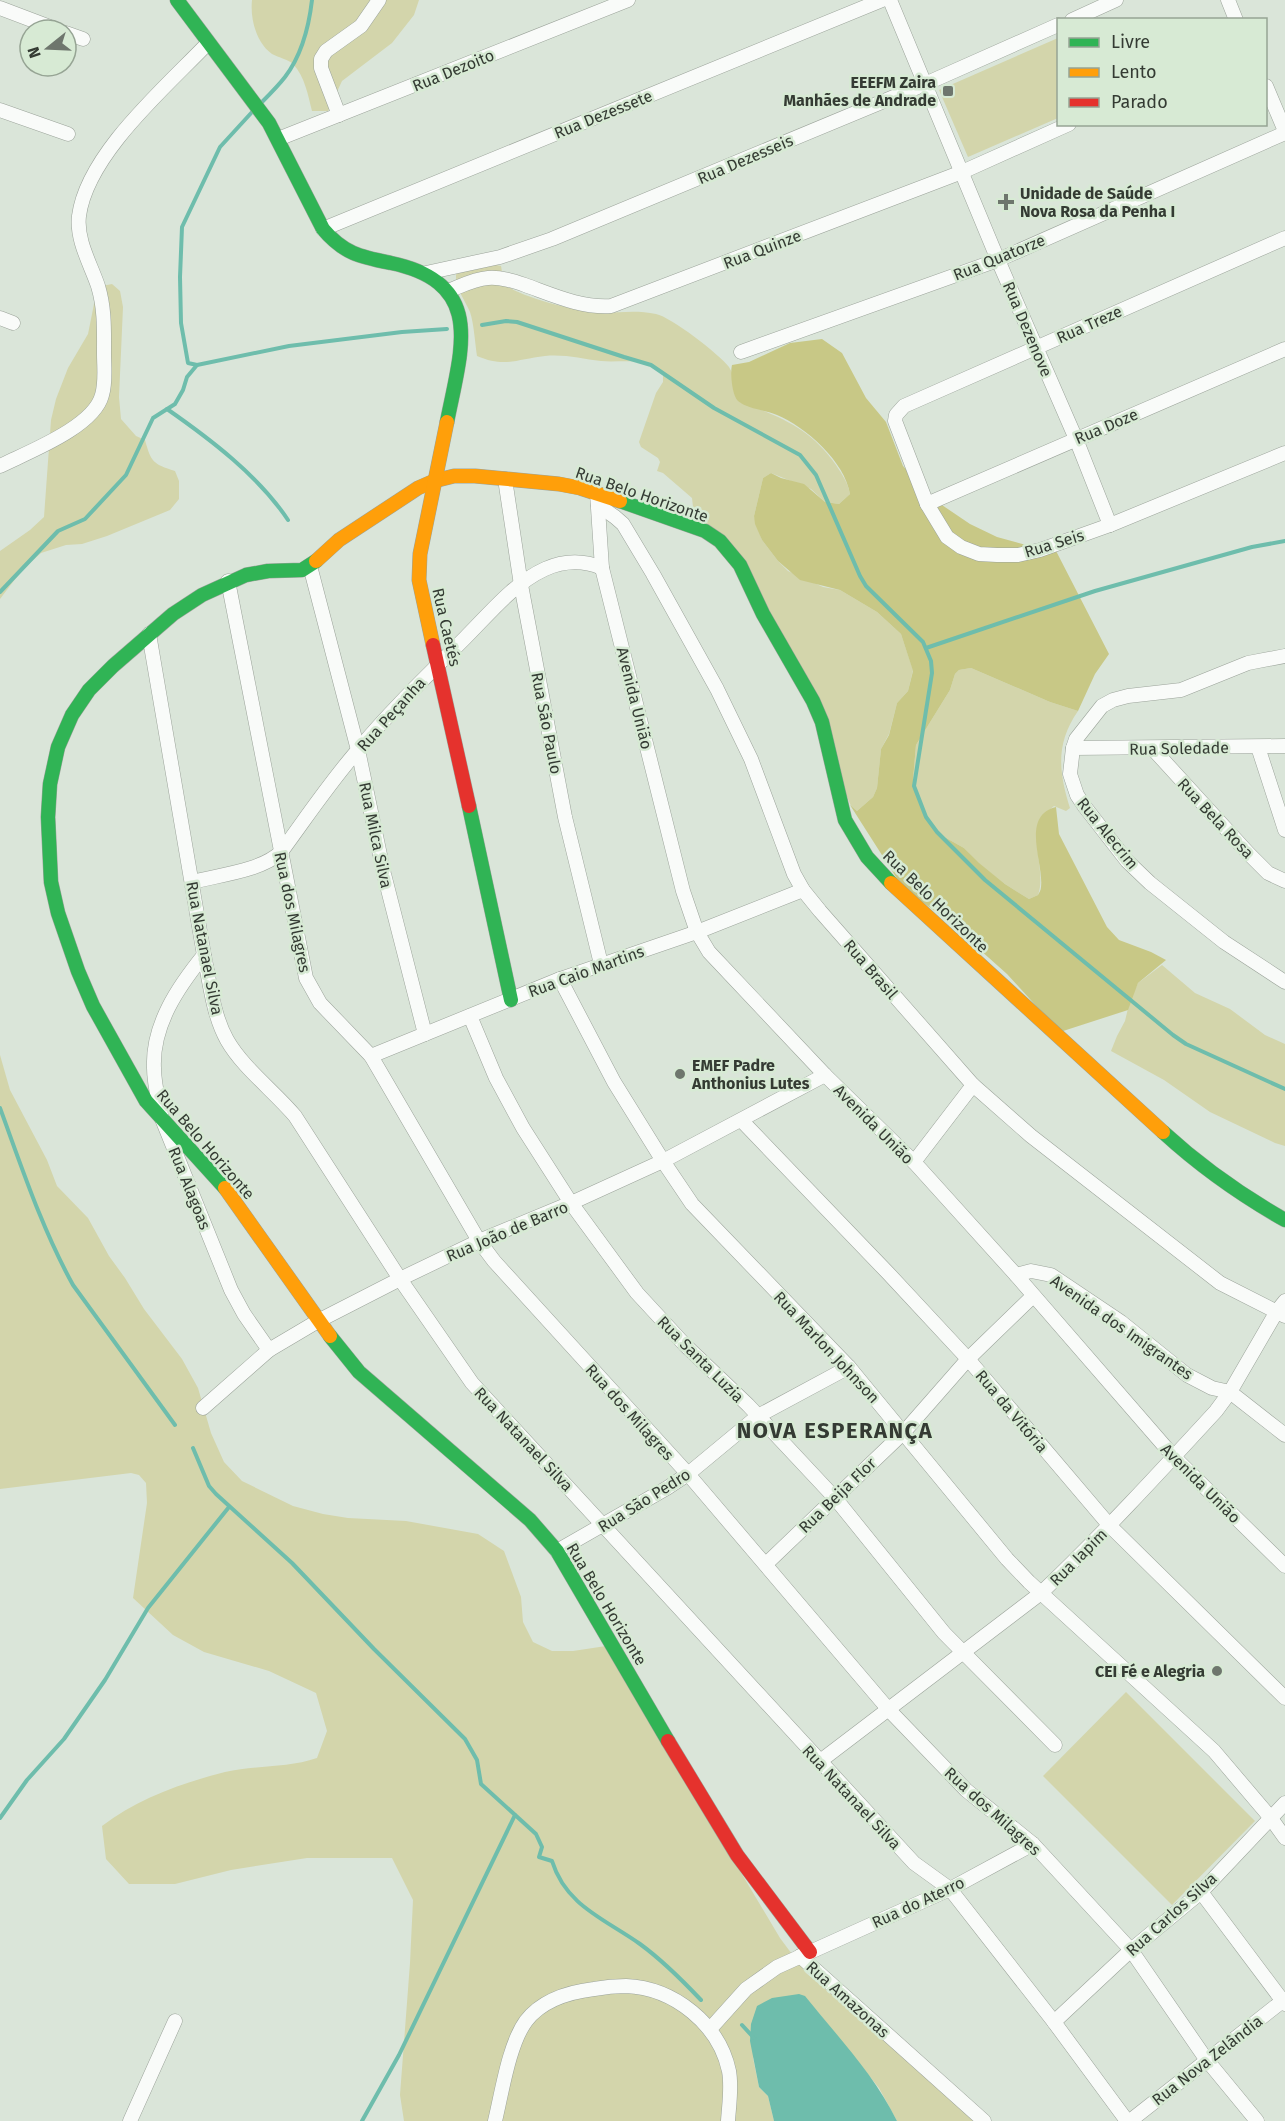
<svg xmlns="http://www.w3.org/2000/svg" width="1285" height="2121" font-family="'Fira Sans',sans-serif">
  <rect width="100%" height="100%" fill="#dae5d9"/>
  <g fill="#d3d5ab">
    <path d="M252 0H419L414 15 392 43 342 81 328 111H312C308 95 305 77 293 64 288 59 279 58 272 54 256 43 250 18 252 0Z"/>
    <path d="M1058 38V118L968 157 939 90Z"/>
    <path d="M488 263 501 266C502 271 503 279 506 284 513 295 577 311 592 312 614 314 634 309 656 314 671 317 719 354 729 367 735 376 737 392 740 402 781 417 810 428 836 465 842 474 848 483 850 494L839 504 825 502 811 489 771 473 763 478 754 516 762 540 778 561 788 571 823 587 840 590 877 612 901 634 913 670 908 691 897 703 889 734 881 749 877 788 873 797 857 811 851 806 764 604 693 521 688 514 693 507 692 498 663 473 657 471 660 462 658 458 641 447 639 442 656 393 663 382V373C647 356 622 363 601 361 582 359 565 354 545 356 517 359 505 368 477 356 475 343 474 324 470 312 464 298 451 283 458 268Z"/>
    <path d="M112 284 120 291 123 307 119 397 121 419 136 436 145 440C151 462 153 464 175 471L179 481V499L170 510 107 536 82 544 66 545 41 553 22 570 0 599V551L30 530 44 517 51 420 56 399 68 368 88 334 96 294 102 286Z"/>
    <path d="M971 668 1050 702 1078 711C1055 744 1059 773 1070 808L1066 811 1054 806 1040 818C1031 846 1046 874 1038 895L1029 899 1005 884 978 863 964 848 939 834 925 817 913 780 916 745 950 690 955 674 959 670Z"/>
    <path d="M1162 965 1195 993 1230 1009 1265 1035 1285 1044V1146L1275 1143 1210 1112 1164 1080 1111 1051 1117 1036 1125 1021 1130 1000 1138 983Z"/>
    <path d="M0 1055 10 1090 47 1160 57 1186 88 1218 109 1256 125 1278 144 1309 182 1359 198 1388 211 1433 224 1462 242 1481 293 1506 323 1514 348 1518 406 1521 478 1534 504 1551 521 1597 523 1622 533 1642 552 1651H573L606 1646 780 1938 806 1973 870 2026 974 2121H897L879 2088 817 2011 753 2058 759 2087 768 2096 774 2121H404L400 2095 410 1963 413 1900 392 1858H307L231 1870 175 1884H129L106 1859 102 1826C137 1799 182 1783 225 1772 256 1765 288 1768 317 1758L327 1731 316 1693 269 1671 204 1652 173 1635 133 1598 147 1503 146 1483 139 1475 131 1473 0 1489Z"/>
    <path d="M1126 1692 1255 1821 1172 1905 1043 1776Z"/>
  </g>
  <path fill="#c8c886" d="M822 339 842 353 866 398 886 422 903 466 936 501 970 524 997 537 1026 545 1054 547 1109 654 1095 674 1078 711 1050 702 971 668 959 670 955 674 950 690 916 745 913 780 925 817 939 834 964 848 979 863 1005 884 1029 899 1038 895C1039 893 1041 890 1041 887 1044 863 1020 816 1056 807L1059 834 1107 927 1119 940 1151 952 1166 960 1138 983 1128 1010 1060 1032 1007 974 943 917 903 888 850 805 857 811 873 797 877 788 881 749 889 735 897 703 908 691 913 671 901 634 877 612 840 590 800 580 778 561 762 540 755 524 754 516 763 478 771 473 781 478 804 484 825 502 839 504 850 494C845 462 806 427 777 415 766 410 747 409 738 401 732 395 730 373 732 365L749 362 790 343Z"/>
  <path fill="#6ebdac" d="M799 1994 805 1996C837 2036 874 2074 897 2121H774L768 2096 759 2087 750 2041 751 2024 757 2006 772 1998Z"/>
  <g fill="none" stroke-linecap="round" stroke-linejoin="round">
    <g stroke="#6ebdac" stroke-width="4">
      <path d="M262 102C270 94 278 86 285 77 301 56 309 26 312 0"/>
      <path d="M253 111 220 147 182 227 180 277 181 323 188 363 197 365 289 346 402 332 447 329"/>
      <path d="M482 325 506 321 517 322 624 357 651 365 714 408 800 455 816 475 860 576 866 586 923 642 931 661 932 673 914 786 926 817 937 832 985 880 1173 1035 1186 1044 1285 1089"/>
      <path d="M167 409C210 439 259 476 288 520"/>
      <path d="M0 592 58 531 85 519 126 475 153 418 175 404 183 390 187 377 197 365"/>
      <path d="M926 648 1095 591 1252 547 1285 541"/>
      <path d="M0 1108C22 1168 42 1229 73 1285L175 1425"/>
      <path d="M193 1448 209 1486 216 1494 292 1563 374 1649 465 1739 477 1760 481 1784 536 1834 542 1847 539 1857 552 1861C566 1906 605 1919 640 1944 662 1960 683 1981 701 2000"/>
      <path d="M0 1818 27 1780 64 1739 105 1680 148 1608 229 1507"/>
      <path d="M742 2025 754 2038"/>
      <path d="M362 2121 399 2055 515 1815"/>
    </g>
    <g stroke="#9ba39a" stroke-width="15">
      <g id="street">
        <path d="M890 0 998 260 1076 439 1110 525"/>
        <path d="M1228 0 1236 20"/>
        <path d="M0 8 58 30"/>
        <path d="M1072 20 1116 0"/>
        <path d="M66 33 83 39"/>
        <path d="M1266 86 1285 131"/>
        <path d="M0 110 68 134"/>
        <path d="M339 115 321 68V59L326 51 361 26 379 0"/>
        <path d="M278 139 628 0"/>
        <path d="M323 229 882 0"/>
        <path d="M1285 238 904 406 896 415 895 421 927 504 947 537 961 547 979 554 997 555H1018L1040 550 1110 525 1285 453"/>
        <path d="M426 273 500 257 552 239 925 84 1058 25"/>
        <path d="M448 291C461 286 474 279 488 278 501 277 513 281 525 285 553 295 581 308 611 306L962 172 1069 124"/>
        <path d="M0 318 13 323"/>
        <path d="M741 352 998 260 1285 133"/>
        <path d="M0 466C28 452 94 427 102 395 106 382 104 367 104 354 104 331 105 309 98 286 91 265 76 240 79 216 87 154 166 87 208 43"/>
        <path d="M505 479 521 585 565 817 601 964"/>
        <path d="M597 493 602 568 683 891 697 932 709 952 825 1075 914 1162 1016 1275 1174 1457 1285 1566"/>
        <path d="M927 504 1285 349"/>
        <path d="M598 505 615 517 623 524 653 574 717 689 751 759 794 874 803 890 820 911 973 1085 1031 1136 1220 1283 1285 1316"/>
        <path d="M310 566 358 750 384 874 425 1034"/>
        <path d="M228 581 306 978 320 1003 371 1056 479 1241 494 1261 688 1474 889 1710 966 1790 1033 1844 1131 1950 1206 2059 1257 2121"/>
        <path d="M149 634 204 955C210 983 213 1015 227 1040 243 1068 274 1091 295 1116L400 1279 472 1383 914 1863 950 1889 1054 2022 1127 2121"/>
        <path d="M1285 656 1248 663 1181 690 1128 696 1113 700 1102 706 1076 739 1073 748 1070 774 1077 795 1085 807 1127 861 1150 883 1224 942 1285 982"/>
        <path d="M1258 747 1285 830"/>
        <path d="M1073 748 1285 746"/>
        <path d="M1153 749 1248 853 1268 873 1285 881"/>
        <path d="M192 882C219 875 261 871 281 852 306 818 330 782 358 750 391 710 429 674 465 638 489 614 514 583 545 569 563 561 583 560 602 568"/>
        <path d="M204 955C178 987 152 1025 154 1068 154 1085 159 1102 162 1119L231 1290 244 1314 269 1350"/>
        <path d="M560 979 614 1082 663 1161 692 1204 849 1367 1007 1559 1029 1582 1214 1751 1270 1817 1285 1838"/>
        <path d="M470 1016 496 1078 523 1128 571 1203 637 1293 685 1345 748 1405 835 1498 944 1633 1055 1745"/>
        <path d="M371 1056 560 979 697 932 803 890"/>
        <path d="M742 1121 888 1273 968 1359 1110 1526 1285 1698"/>
        <path d="M914 1162 973 1085"/>
        <path d="M1016 1275 1031 1271 1051 1275 1121 1322 1187 1375 1212 1388 1230 1392 1285 1435"/>
        <path d="M203 1408 269 1350 318 1321 400 1279 479 1241 571 1203 663 1161 825 1075"/>
        <path d="M557 1551 667 1488 688 1474 758 1416 849 1367"/>
        <path d="M766 1564 904 1432 968 1359 1033 1296"/>
        <path d="M819 1762 1041 1593C1102 1535 1159 1473 1216 1411L1230 1392 1277 1311 1285 1301"/>
        <path d="M1201 1892 1285 2004"/>
        <path d="M800 1956 984 2121"/>
        <path d="M1054 2022 1131 1950 1201 1892 1285 1803"/>
        <path d="M710 2029 746 1989 777 1967 950 1889 1033 1844"/>
        <path d="M130 2121 175 2021"/>
        <path d="M495 2121C502 2092 509 2044 526 2021 542 2000 569 1992 594 1989 605 1987 616 1986 626 1986 674 1988 719 2024 729 2071 732 2087 729 2105 728 2121"/>
        <path d="M1130 2121 1285 1999"/>
      </g>
    </g>
    <g stroke="#9ba39a" stroke-width="15">
      <g id="fast">
        <path d="M177 0 269 123 323 229C344 254 361 257 391 263 487 283 461 350 447 422"/>
        <path d="M620 501 705 531 720 541 740 565 763 614 813 701 822 722 845 820 867 857 891 883"/>
        <path d="M469 806 511 1000"/>
        <path d="M1163 1132C1200 1166 1241 1195 1285 1220"/>
        <path d="M225 1188 146 1101 93 1006 78 971 58 913 51 882 48 817 50 784 58 747 72 715 89 690 113 666 173 614 202 595 246 575 268 571 302 570 316 561"/>
        <path d="M330 1336 359 1372 530 1520 557 1551 668 1741"/>
      </g>
    </g>
    <g stroke="#9ba39a" stroke-width="15">
      <g id="slow">
        <path d="M316 561 339 540 418 488 434 481 454 476H475L559 484 580 488 620 501"/>
        <path d="M433 645 419 580 420 554 447 422"/>
        <path d="M891 883 1163 1132"/>
        <path d="M225 1188 330 1336"/>
      </g>
    </g>
    <g stroke="#9ba39a" stroke-width="15">
      <g id="jam">
        <path d="M433 645 469 806"/>
        <path d="M668 1741 737 1855 810 1952"/>
      </g>
    </g>
    <use href="#street" stroke="#f9fbf9" stroke-width="14"/>
    <use href="#fast" stroke="#30b455" stroke-width="14"/>
    <use href="#slow" stroke="#ff9f0a" stroke-width="14"/>
    <use href="#jam" stroke="#e5322d" stroke-width="14"/>
  </g>
  <g fill="#6e766d" stroke="#d7ead4" stroke-width="2">
    <rect x="942" y="85" width="12" height="12" rx="3"/>
    <path d="M1003 193h6v6h6v6h-6v6h-6v-6h-6v-6h6z"/>
    <circle cx="680" cy="1074" r="6"/>
    <circle cx="1217" cy="1671" r="6"/>
  </g>
  <g text-anchor="middle" stroke-width="5" stroke-linejoin="round" paint-order="stroke">
    <g font-size="16" fill="#343b33" stroke="#d7ead4">
      <text transform="translate(453 70) rotate(-22)" y="6">Rua Dezoito</text>
      <text transform="translate(603 114) rotate(-22)" y="6">Rua Dezessete</text>
      <text transform="translate(745 159) rotate(-23)" y="6">Rua Dezesseis</text>
      <text transform="translate(762 249) rotate(-21)" y="6">Rua Quinze</text>
      <text transform="translate(999 257) rotate(-22)" y="6">Rua Quatorze</text>
      <text transform="translate(1089 324) rotate(-24)" y="6">Rua Treze</text>
      <text transform="translate(1028 329) rotate(67)" y="6">Rua Dezenove</text>
      <text transform="translate(1106 426) rotate(-23)" y="6">Rua Doze</text>
      <text transform="translate(642 494) rotate(19)" y="6">Rua Belo Horizonte</text>
      <text transform="translate(1054 543) rotate(-17)" y="6">Rua Seis</text>
      <text transform="translate(447 627) rotate(77)" y="6">Rua Caetés</text>
      <text transform="translate(635 698) rotate(76)" y="6">Avenida União</text>
      <text transform="translate(391 714) rotate(-48)" y="6">Rua Peçanha</text>
      <text transform="translate(547 723) rotate(79)" y="6">Rua São Paulo</text>
      <text transform="translate(1179 748) rotate(-1)" y="6">Rua Soledade</text>
      <text transform="translate(1216 818) rotate(47)" y="6">Rua Bela Rosa</text>
      <text transform="translate(1108 833) rotate(51)" y="6">Rua Alecrim</text>
      <text transform="translate(376 835) rotate(78)" y="6">Rua Milca Silva</text>
      <text transform="translate(936 901) rotate(44)" y="6">Rua Belo Horizonte</text>
      <text transform="translate(293 912) rotate(78)" y="6">Rua dos Milagres</text>
      <text transform="translate(205 948) rotate(79)" y="6">Rua Natanael Silva</text>
      <text transform="translate(871 969) rotate(49)" y="6">Rua Brasil</text>
      <text transform="translate(586 971) rotate(-20)" y="6">Rua Caio Martins</text>
      <text transform="translate(874 1124) rotate(45)" y="6">Avenida União</text>
      <text transform="translate(206 1144) rotate(49)" y="6">Rua Belo Horizonte</text>
      <text transform="translate(190 1188) rotate(68)" y="6">Rua Alagoas</text>
      <text transform="translate(507 1231) rotate(-23)" y="6">Rua João de Barro</text>
      <text transform="translate(1122 1327) rotate(35)" y="6">Avenida dos Imigrantes</text>
      <text transform="translate(827 1347) rotate(47)" y="6">Rua Marlon Johnson</text>
      <text transform="translate(701 1359) rotate(45)" y="6">Rua Santa Luzia</text>
      <text transform="translate(1012 1411) rotate(50)" y="6">Rua da Vitória</text>
      <text transform="translate(630 1412) rotate(48)" y="6">Rua dos Milagres</text>
      <text transform="translate(524 1439) rotate(47)" y="6">Rua Natanael Silva</text>
      <text transform="translate(1201 1483) rotate(45)" y="6">Avenida União</text>
      <text transform="translate(837 1495) rotate(-44)" y="6">Rua Beija Flor</text>
      <text transform="translate(644 1500) rotate(-32)" y="6">Rua São Pedro</text>
      <text transform="translate(1078 1557) rotate(-45)" y="6">Rua Iapim</text>
      <text transform="translate(607 1604) rotate(59)" y="6">Rua Belo Horizonte</text>
      <text transform="translate(852 1797) rotate(47)" y="6">Rua Natanael Silva</text>
      <text transform="translate(993 1811) rotate(42)" y="6">Rua dos Milagres</text>
      <text transform="translate(918 1902) rotate(-25)" y="6">Rua do Aterro</text>
      <text transform="translate(1171 1914) rotate(-42)" y="6">Rua Carlos Silva</text>
      <text transform="translate(848 1999) rotate(42)" y="6">Rua Amazonas</text>
      <text transform="translate(1207 2060) rotate(-38)" y="6">Rua Nova Zelândia</text>
    </g>
    <g font-size="16" font-weight="bold" fill="#343b33" stroke="#d7ead4" text-anchor="end">
      <text x="936" y="88">EEEFM Zaira<tspan x="936" dy="18">Manhães de Andrade</tspan></text>
      <text x="1020" y="199" text-anchor="start">Unidade de Saúde<tspan x="1020" dy="18">Nova Rosa da Penha I</tspan></text>
      <text x="692" y="1071" text-anchor="start">EMEF Padre<tspan x="692" dy="18">Anthonius Lutes</tspan></text>
      <text x="1205" y="1677">CEI Fé e Alegria</text>
    </g>
    <g font-size="22" font-weight="bold" letter-spacing="1.5" fill="#343b33" stroke="#d7ead4">
      <text x="835" y="1438">NOVA ESPERANÇA</text>
    </g>
  </g>
  <rect x="1057" y="18" width="210" height="108" fill="#d7ead4" stroke="#96a494" stroke-width="1.5"/>
  <rect x="1069" y="38" width="30" height="9" fill="#30b455" stroke="#96a494" stroke-width="1.5"/>
  <text x="1111" y="48" font-size="18" fill="#343b33">Livre</text>
  <rect x="1069" y="68" width="30" height="9" fill="#ff9f0a" stroke="#96a494" stroke-width="1.5"/>
  <text x="1111" y="78" font-size="18" fill="#343b33">Lento</text>
  <rect x="1069" y="98" width="30" height="9" fill="#e5322d" stroke="#96a494" stroke-width="1.5"/>
  <text x="1111" y="108" font-size="18" fill="#343b33">Parado</text>
  <g transform="translate(48 48) rotate(252)"><circle r="28" fill="#d7ead4" stroke="#96a494" stroke-width="1.5"/>
  <path d="M0-4.5L10 22L0 15L-10 22Z" fill="#6e766d"/>
  <text y="-9" font-size="16" font-weight="bold" text-anchor="middle" fill="#343b33">N</text>
  </g>
</svg>
